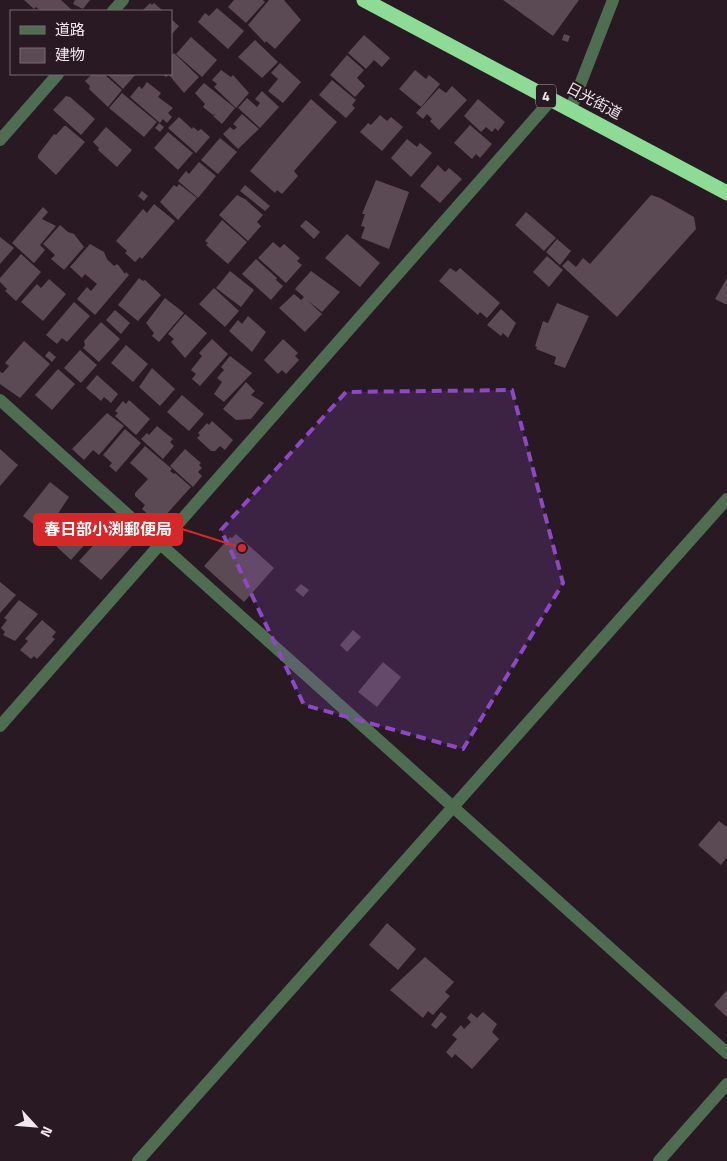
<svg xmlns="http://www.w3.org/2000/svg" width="727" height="1161" font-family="'Titillium Web','Noto Sans JP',sans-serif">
  <rect width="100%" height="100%" fill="#281922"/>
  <g fill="#5b4a54">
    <path d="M24 0H61L73 11H41L36 7 34 9Z"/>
    <path d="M75 0H90L83 9 73 4Z"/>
    <path d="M234 0H263L265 2 246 23 228 7Z"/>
    <path d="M269 0H284L301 20 275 49 266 41 265 43 248 25Z"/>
    <path d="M503 0H579L553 36Z"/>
    <path d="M150 3 152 5 154 3 163 11H142Z"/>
    <path d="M217 8 244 31 228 49 198 22 205 13 209 16Z"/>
    <path d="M171 19 179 26 171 35Z"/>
    <path d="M564 34 570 36 568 42 562 40Z"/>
    <path d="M364 35 390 58 382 67 374 60 366 69 348 53Z"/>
    <path d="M191 37 217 60 202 77 176 54Z"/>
    <path d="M255 40 278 62 262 78 238 57Z"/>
    <path d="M174 53 199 77 184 93 169 75 166 77 162 74H171V56Z"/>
    <path d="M347 55 364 70 357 78 365 86 355 97 330 75Z"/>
    <path d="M280 63 301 82 283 103 268 91 278 79 271 73Z"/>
    <path d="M221 70 231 77 233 75 249 93 236 108 214 87 217 84 212 80Z"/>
    <path d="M415 70 426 79 429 75 440 84 421 107 399 89Z"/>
    <path d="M92 74H104L122 90 108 107 89 89 90 86 85 81Z"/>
    <path d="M107 74H136L123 89Z"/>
    <path d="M332 80 356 100 352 105 355 108 346 118 319 95Z"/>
    <path d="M147 82 161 93 158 97 173 108 168 113 172 117 167 123 163 119 160 123 130 97 139 86 142 89Z"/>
    <path d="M204 83 235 108 222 124 213 116 216 114 213 115 203 107 205 104 195 93Z"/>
    <path d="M452 86 467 100 439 130 430 121 432 119 427 114 423 119 416 113 439 88 446 93Z"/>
    <path d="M262 91 279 107 260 128 238 108 247 98 257 107 260 103 255 99Z"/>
    <path d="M122 93 157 122 144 137 109 108Z"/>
    <path d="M66 96 70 97 95 119 81 135 53 110Z"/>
    <path d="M311 99 337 122 294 171 298 176 282 194 277 190 275 193 250 171Z"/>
    <path d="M478 99 505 122 498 131 495 128 492 132 486 127 481 132 464 116Z"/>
    <path d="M242 114 259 129 238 149 223 134 230 127 234 130 237 127 233 124Z"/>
    <path d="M380 115 387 121 391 117 403 127 382 151 360 132 368 123 371 125Z"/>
    <path d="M179 117 192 129 193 127 198 131 201 129 210 137 196 153 168 128Z"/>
    <path d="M159 123 164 127 160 132 155 128Z"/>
    <path d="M470 125 492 144 480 158 476 154 472 159 454 143Z"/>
    <path d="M64 126H66L85 142 56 175 38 158V155L54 134 56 135Z"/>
    <path d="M106 127 132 150 117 167 98 150 99 148 93 142Z"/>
    <path d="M168 132 193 153 178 170 154 148Z"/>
    <path d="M220 138 237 152 218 174 201 160Z"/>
    <path d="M407 139 417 147 420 143 432 153 411 177 391 158Z"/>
    <path d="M199 162 216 176 198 198 178 181 186 171 189 174Z"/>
    <path d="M438 165 445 172 449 168 462 179 440 203 420 186Z"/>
    <path d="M376 180 409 192 389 249 361 238 365 227 361 226 365 214H362Z"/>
    <path d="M179 184 197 198 178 220 160 202 174 185 177 187Z"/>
    <path d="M245 185 270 206 265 211 240 191Z"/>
    <path d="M142 191 148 196 144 201 138 196Z"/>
    <path d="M237 195 245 199 263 215 257 222 261 226 248 241 219 215Z"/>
    <path d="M651 195 660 198 694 217 696 229 617 317 562 266 568 260 576 267 583 258 590 264Z"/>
    <path d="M154 204 175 221 142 259 140 257 135 262 125 253 127 251 116 241 143 209 147 213Z"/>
    <path d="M43 207 48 212 42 219 56 226 40 245 45 250 34 263 12 243Z"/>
    <path d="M526 212 556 238 544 251 515 225Z"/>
    <path d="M222 220 247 242 228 264 206 245 208 243 205 241Z"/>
    <path d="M306 220 320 232 314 239 300 226Z"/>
    <path d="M60 225 68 232 74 234 84 247 64 270 51 259 55 255 43 244Z"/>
    <path d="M347 234 380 263 360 287 325 258Z"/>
    <path d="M0 237 14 248 0 264Z"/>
    <path d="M557 239 571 251 560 265 546 252Z"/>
    <path d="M273 242 280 248 284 244 300 258 297 261 302 265 286 283 258 258Z"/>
    <path d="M90 244 104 252 107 259 114 266 117 264 119 266 125 274 126 272 129 275 95 315 77 299 87 287 91 291 97 284 85 274 82 278 70 267Z"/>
    <path d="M21 254 41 272 16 301 5 291 7 289 0 282V278Z"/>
    <path d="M547 256 563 270 549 287 533 272Z"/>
    <path d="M256 259 277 278 276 280 283 286 271 300 242 274Z"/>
    <path d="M450 268 456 272 460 268 500 303 487 318 480 312 478 315 439 281Z"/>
    <path d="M230 271 254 290 241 307 216 288Z"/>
    <path d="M311 271 340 292 322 312 307 300 322 314 305 332 279 308 294 294 301 300 304 297 295 289Z"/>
    <path d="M139 278 143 281 145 280 161 295 138 321 118 305Z"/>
    <path d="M727 278V304H725L715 299Z"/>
    <path d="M49 279 66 294 43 321 21 302 37 284 41 288Z"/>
    <path d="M214 288 239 311 225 327 199 304Z"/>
    <path d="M165 298 184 313 159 342 152 336 154 333 146 323Z"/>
    <path d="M74 302 90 316 67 342 62 338 57 344 46 335Z"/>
    <path d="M557 303 589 316 565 368 554 364 556 357 536 349 537 347 535 346 543 321 548 323Z"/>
    <path d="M501 309 516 323 508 338 503 333 501 336 487 325Z"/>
    <path d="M115 310 130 323 121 334 106 320Z"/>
    <path d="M185 314 207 333 185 358 171 342 174 339 168 334Z"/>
    <path d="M248 316 266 332 252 352 229 331 238 320 242 324Z"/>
    <path d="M101 322 120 339 99 362 83 348 85 345 84 341Z"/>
    <path d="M212 339 228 354 200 386 192 379 196 374 191 370 202 356 199 353Z"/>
    <path d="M283 339 298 353 295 356 299 360 286 374 282 370 278 374 264 360Z"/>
    <path d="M24 341 50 364 20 398 0 384V372L3 373 9 366 5 363Z"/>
    <path d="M126 345 148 364 133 382 111 363Z"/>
    <path d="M80 350 97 365 81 383 64 368Z"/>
    <path d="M49 351 56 357 52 362 45 356Z"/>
    <path d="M230 356 252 373 224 402 214 394 222 382 217 378 224 370 221 367Z"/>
    <path d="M152 368 175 389 160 406 139 387Z"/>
    <path d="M58 369 75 384 52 410 35 395Z"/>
    <path d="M97 375 118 394 111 403 104 397 101 401 86 388Z"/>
    <path d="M246 382 255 391 251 395 264 403 251 419 236 420 223 409Z"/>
    <path d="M182 395 204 414 189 431 167 412Z"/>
    <path d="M129 400 150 419 136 435 115 416 118 413 115 411 123 401 126 404Z"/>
    <path d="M107 413 124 426 99 455 93 450 84 460 72 449Z"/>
    <path d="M212 421 233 440 225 450 220 446 215 451H211L197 438 200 435 198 433 207 423 209 425Z"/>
    <path d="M157 426 173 439 170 442 174 446 163 459 141 439 147 433 149 435Z"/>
    <path d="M125 429 141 443 116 472 109 466 112 463 103 455Z"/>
    <path d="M145 446 172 469 170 471 174 474 175 473 191 487 164 517 157 513 152 518 142 509 145 505 135 496V493L148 479 130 463Z"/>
    <path d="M0 449 18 465 0 486Z"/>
    <path d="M185 449 201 463 199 465 202 468 198 472 202 476 193 487 170 466Z"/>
    <path d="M50 482 69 497 45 533 23 516Z"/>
    <path d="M110 527 132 546 101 580 79 561Z"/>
    <path d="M70 528 86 543 71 560 55 545Z"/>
    <path d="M236 534 274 568 244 602 204 566 230 537 232 538Z"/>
    <path d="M0 582 16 595 0 613Z"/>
    <path d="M301 584 309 590 303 597 295 590Z"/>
    <path d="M19 600 38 614 15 641 3 635 5 632 1 628 7 620 4 618Z"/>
    <path d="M42 620 56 632 52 637 55 639 37 659 34 656 31 659 20 650 28 641 25 639Z"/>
    <path d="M353 630 361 637 347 652 340 645Z"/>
    <path d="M383 662 401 677 377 707 358 692Z"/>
    <path d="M719 821 727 827V857L721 865 698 845Z"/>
    <path d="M387 923 416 949 398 970 369 945Z"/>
    <path d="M425 957 454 982 445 992 450 996 433 1015 428 1011 423 1018 390 990Z"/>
    <path d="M727 990V1017L714 1005Z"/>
    <path d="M441 1012 447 1017 436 1029 431 1025Z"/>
    <path d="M483 1012 497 1024 492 1032 499 1039 472 1069 455 1054 452 1058 446 1052 457 1039 452 1035 461 1025 464 1029 471 1022 467 1018 471 1013 477 1018Z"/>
  </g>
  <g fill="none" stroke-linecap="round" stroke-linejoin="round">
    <g stroke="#4e6d51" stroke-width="12">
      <path d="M113 11 123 0"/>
      <path d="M571 108 613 0"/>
      <path d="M0 140 58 74"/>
      <path d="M0 400 727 1053"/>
      <path d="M0 726 552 99"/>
      <path d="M138 1161 727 499"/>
      <path d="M659 1161 727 1084"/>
    </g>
    <path stroke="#8cdc95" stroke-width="15" d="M364 0 727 193"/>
  </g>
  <path fill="#8d48c6" fill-opacity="0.2" stroke="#8d48c6" stroke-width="4" stroke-dasharray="10 6" stroke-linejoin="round" d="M512 390 563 583 463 749 304 705 221 530 346 392Z"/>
  <g text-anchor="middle" stroke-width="4.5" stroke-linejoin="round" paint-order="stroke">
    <rect fill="#281922" stroke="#b5a9af" stroke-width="1" x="536" y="84.5" width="20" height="23" rx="4"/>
    <g font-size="14" font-weight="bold" fill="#f1e7ec">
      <text x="546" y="101">4</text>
    </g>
    <g font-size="15" fill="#f1e7ec" stroke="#281922">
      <text transform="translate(594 101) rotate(28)" y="5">日光街道</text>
    </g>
  </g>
  <path fill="none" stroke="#d62828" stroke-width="2" d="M242 548L182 529"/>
  <circle fill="#d62828" stroke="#281922" stroke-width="2" cx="242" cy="548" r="5"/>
  <rect fill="#d62828" stroke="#d62828" stroke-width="2" x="34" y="514" width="148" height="31" rx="5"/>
  <g font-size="16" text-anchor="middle" font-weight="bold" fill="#fff">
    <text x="108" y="535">春日部小渕郵便局</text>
  </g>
  <rect x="10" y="10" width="162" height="65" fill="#281922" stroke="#786b73"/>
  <rect x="20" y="26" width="25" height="8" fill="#4e6d51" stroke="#786b73"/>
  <text x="55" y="35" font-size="15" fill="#f1e7ec">道路</text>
  <rect x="20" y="48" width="25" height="15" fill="#5b4a54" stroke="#786b73"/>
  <text x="55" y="60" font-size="15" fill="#f1e7ec">建物</text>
  <g transform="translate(35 1126) rotate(116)" stroke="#281922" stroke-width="4" paint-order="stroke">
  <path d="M0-4L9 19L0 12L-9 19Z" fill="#f1e7ec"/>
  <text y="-8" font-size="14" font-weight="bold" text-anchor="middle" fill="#f1e7ec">N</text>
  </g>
</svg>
